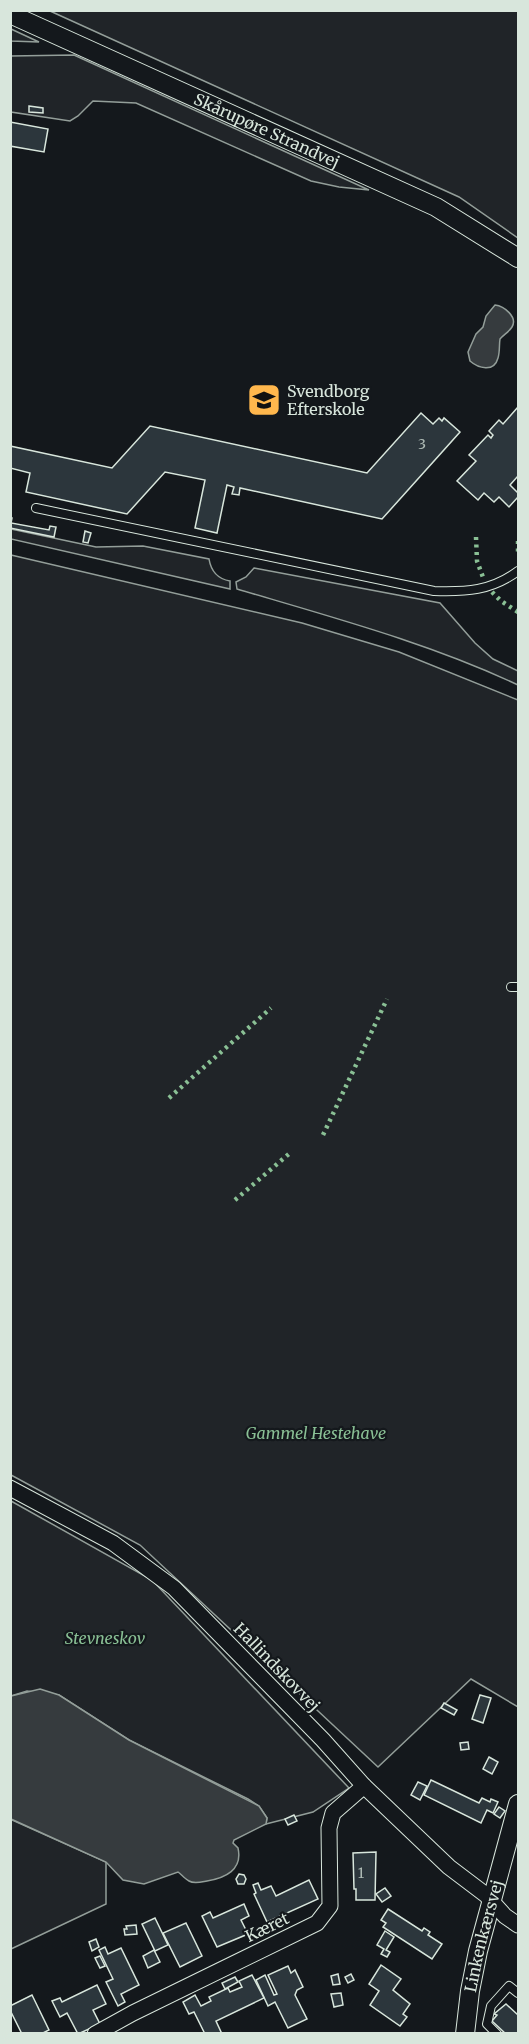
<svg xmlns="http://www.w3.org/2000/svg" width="529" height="2044" font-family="Merriweather,serif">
  <rect width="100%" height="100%" fill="#14181c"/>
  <g fill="#202428" stroke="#939e99" stroke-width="1.5">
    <path d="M50 11H518V238L459 197Z"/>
    <path d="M11 29 39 42 11 41Z"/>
    <path d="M74 55 369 190 339 187 311 181 136 103 93 101 78 116 70 121 11 112V56Z"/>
    <path d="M11 529 96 547 143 546 209 559C211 571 218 579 230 581V589L11 539Z"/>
    <path d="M11 555 302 623 399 652 518 700V1707L471 1679 378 1767 140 1545 11 1475Z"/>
    <path d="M254 568 440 603 475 643 493 659 518 671V685C429 643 331 617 237 589L236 582 246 577Z"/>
    <path d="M11 1501 152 1580 349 1788 313 1812 266 1824 267 1818 259 1806 248 1799 129 1740 59 1695 27 1691 11 1696Z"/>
    <path d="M10 1819 106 1862V1904L11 1949Z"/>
  </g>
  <g fill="#363b3e" stroke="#939e99" stroke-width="1.5">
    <path d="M495 305C504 306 518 317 512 327 509 332 503 335 500 339 499 345 500 352 498 358 494 373 478 368 470 361L468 352 476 334 483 327 486 316Z"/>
    <path d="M40 1689 59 1695 129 1740 259 1806 267 1818 266 1824 234 1840 233 1843 238 1848C243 1870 225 1878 207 1881 201 1882 194 1884 189 1881 185 1879 181 1874 178 1872L144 1884 123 1880 106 1862 11 1819V1696Z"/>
  </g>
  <g fill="#2c363c" stroke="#d8e6dc" stroke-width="1.5">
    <path d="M29 106 43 108V113L29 112Z"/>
    <path d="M10 122 48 129 44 152 10 146Z"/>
    <path d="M518 407V476L510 485 518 493V497L509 507 499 497 494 502 484 493 478 500 457 481 476 461 469 455 488 435 491 438 493 435 489 431 499 420 503 424Z"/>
    <path d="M421 413 433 424 439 418 442 421 444 418 460 432 382 519 240 488 239 495 232 494 234 487 227 485 217 533 195 528 205 480 165 472 127 514 26 492 30 473 10 468V446L112 468 150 426 367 473Z"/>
    <path d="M10 517 12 518 11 523 49 530 50 526 56 527 54 537 10 528Z"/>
    <path d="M85 531 91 533 88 543 83 542Z"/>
    <path d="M480 1695 491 1698 483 1723 472 1719Z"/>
    <path d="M444 1703 457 1710 454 1715 441 1708Z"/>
    <path d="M468 1742 469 1749 461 1750 460 1743Z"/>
    <path d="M489 1757 498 1762 492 1774 483 1769Z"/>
    <path d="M431 1780 479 1803 482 1798 490 1802 491 1799 498 1802 493 1813 487 1810 481 1823 424 1795Z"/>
    <path d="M418 1782 427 1786 420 1800 411 1795Z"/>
    <path d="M499 1807 505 1811 500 1818 494 1814Z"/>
    <path d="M294 1815 297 1821 288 1825 285 1819Z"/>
    <path d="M376 1852 375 1900H356V1889H354L353 1853Z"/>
    <path d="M239 1874 244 1875 246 1879 244 1884H238L236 1879Z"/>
    <path d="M309 1880 318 1899 267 1922 254 1894 256 1893 253 1885 258 1883 261 1890 271 1886 276 1896Z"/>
    <path d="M385 1888 391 1896 382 1902 376 1894Z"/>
    <path d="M244 1904 249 1916 241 1920 248 1934 217 1947 202 1916 210 1912 213 1918Z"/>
    <path d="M388 1909 422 1931 424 1928 430 1932 428 1935 442 1944 432 1959 383 1927 386 1923 381 1920Z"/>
    <path d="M155 1918 168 1945 155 1951 142 1924Z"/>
    <path d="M186 1923 202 1956 180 1967 163 1933Z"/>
    <path d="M136 1925 137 1934 125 1935 124 1929H127L126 1926Z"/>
    <path d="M385 1931 394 1937 386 1950 390 1952 387 1957 381 1954 384 1949 377 1945Z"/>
    <path d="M96 1939 99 1947 92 1951 89 1942Z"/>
    <path d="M105 1947 108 1954 121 1948 139 1985 121 1994 125 2002 118 2006 106 1982 113 1979 99 1950Z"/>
    <path d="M154 1950 160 1962 148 1968 143 1956Z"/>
    <path d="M100 1956 105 1966 100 1968 95 1958Z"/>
    <path d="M381 1965 401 1979 393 1990 410 2004 403 2014 407 2017 400 2026 370 2005 379 1991 369 1984Z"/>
    <path d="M288 1966 291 1973 295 1970 303 1987 297 1990 295 1995 307 2019 288 2028 275 2002 268 2006 256 1980 265 1975 274 1995 277 1994 268 1975Z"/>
    <path d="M338 1974 340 1984 333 1985 331 1976Z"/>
    <path d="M351 1974 354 1980 348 1983 345 1977Z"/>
    <path d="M252 1975 264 1998 216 2021 222 2034H205L194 2012 189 2014 183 2002 195 1995 201 2006 211 2001 209 1997 228 1988 230 1992 242 1987 239 1981Z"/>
    <path d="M235 1977 238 1982 225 1989 222 1983Z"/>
    <path d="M97 1985 106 2004 93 2010 100 2024 78 2034 67 2013 60 2017 52 2001 60 1998 62 2002Z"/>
    <path d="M341 1993 343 2005 334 2007 331 1994Z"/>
    <path d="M32 1995 49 2030 41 2034H22L10 2010V2006Z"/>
    <path d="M506 2004 518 2015V2034H506L492 2021 497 2015 494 2014Z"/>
  </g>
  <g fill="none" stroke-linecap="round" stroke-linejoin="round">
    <g stroke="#d8e6dc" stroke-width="10">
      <g id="service">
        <path d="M36 508 434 591C466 592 491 591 518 571"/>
        <path d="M511 987H518"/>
        <path d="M497 2034 487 2024 491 2006 509 1986 518 1993"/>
      </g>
    </g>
    <g stroke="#d8e6dc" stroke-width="17">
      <g id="minor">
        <path d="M10 1488 113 1543 174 1588 323 1740 364 1786 449 1867 486 1895 505 1916 518 1925"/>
        <path d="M95 2034 133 2013 317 1923 330 1906 329 1828 333 1813 364 1786"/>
      </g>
    </g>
    <g stroke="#d8e6dc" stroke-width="20">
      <g id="tertiary">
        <path id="s1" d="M10 14 436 207 518 258"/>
        <path id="s2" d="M465 2034 470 1991 478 1951 518 1804"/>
      </g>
    </g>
    <use href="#service" stroke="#14181c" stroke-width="8"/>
    <use href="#minor" stroke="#14181c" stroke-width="15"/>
    <use href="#tertiary" stroke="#14181c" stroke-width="18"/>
    <g stroke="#8ac095" stroke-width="4.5" stroke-dasharray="3 4.5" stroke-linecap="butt">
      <path d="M476 537 477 561 484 580"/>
      <path d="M518 541V553"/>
      <path d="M492 592 501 601 518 612"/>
      <path d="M169 1098 271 1008"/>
      <path d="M323 1135 387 999"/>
      <path d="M235 1200 290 1153"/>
    </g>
  </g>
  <defs>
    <g id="school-square" transform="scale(1.725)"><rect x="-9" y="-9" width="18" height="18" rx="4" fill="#ffb74d" stroke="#14181c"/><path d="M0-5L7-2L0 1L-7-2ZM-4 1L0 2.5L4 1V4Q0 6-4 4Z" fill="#111"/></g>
  </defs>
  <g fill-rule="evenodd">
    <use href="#school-square" x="264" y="400"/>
  </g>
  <g text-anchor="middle" stroke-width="4.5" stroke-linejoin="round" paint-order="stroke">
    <g font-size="14" fill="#adbab4">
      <text x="422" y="449">3</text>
      <text x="361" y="1878">1</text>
    </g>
    <g font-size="16" fill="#d8e6dc" stroke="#14181c">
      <text dy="6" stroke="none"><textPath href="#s1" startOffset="282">Skårupøre Strandvej</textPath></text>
      <text transform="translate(277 1667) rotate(46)" y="6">Hallindskovvej</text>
      <text transform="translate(267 1927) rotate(-26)" y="6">Kæret</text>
      <text dy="6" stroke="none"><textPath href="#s2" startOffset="100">Linkenkærsvej</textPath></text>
    </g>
    <g font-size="16" fill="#d8e6dc" stroke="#14181c" text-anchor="start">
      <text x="287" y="397">Svendborg<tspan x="287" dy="18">Efterskole</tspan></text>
    </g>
    <g font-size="16" font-style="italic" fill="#8ac095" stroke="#14181c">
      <text x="316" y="1439">Gammel Hestehave</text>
      <text x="105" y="1644">Stevneskov</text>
    </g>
  </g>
  <rect width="529" height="2044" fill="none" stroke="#d8e6dc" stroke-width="24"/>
</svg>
